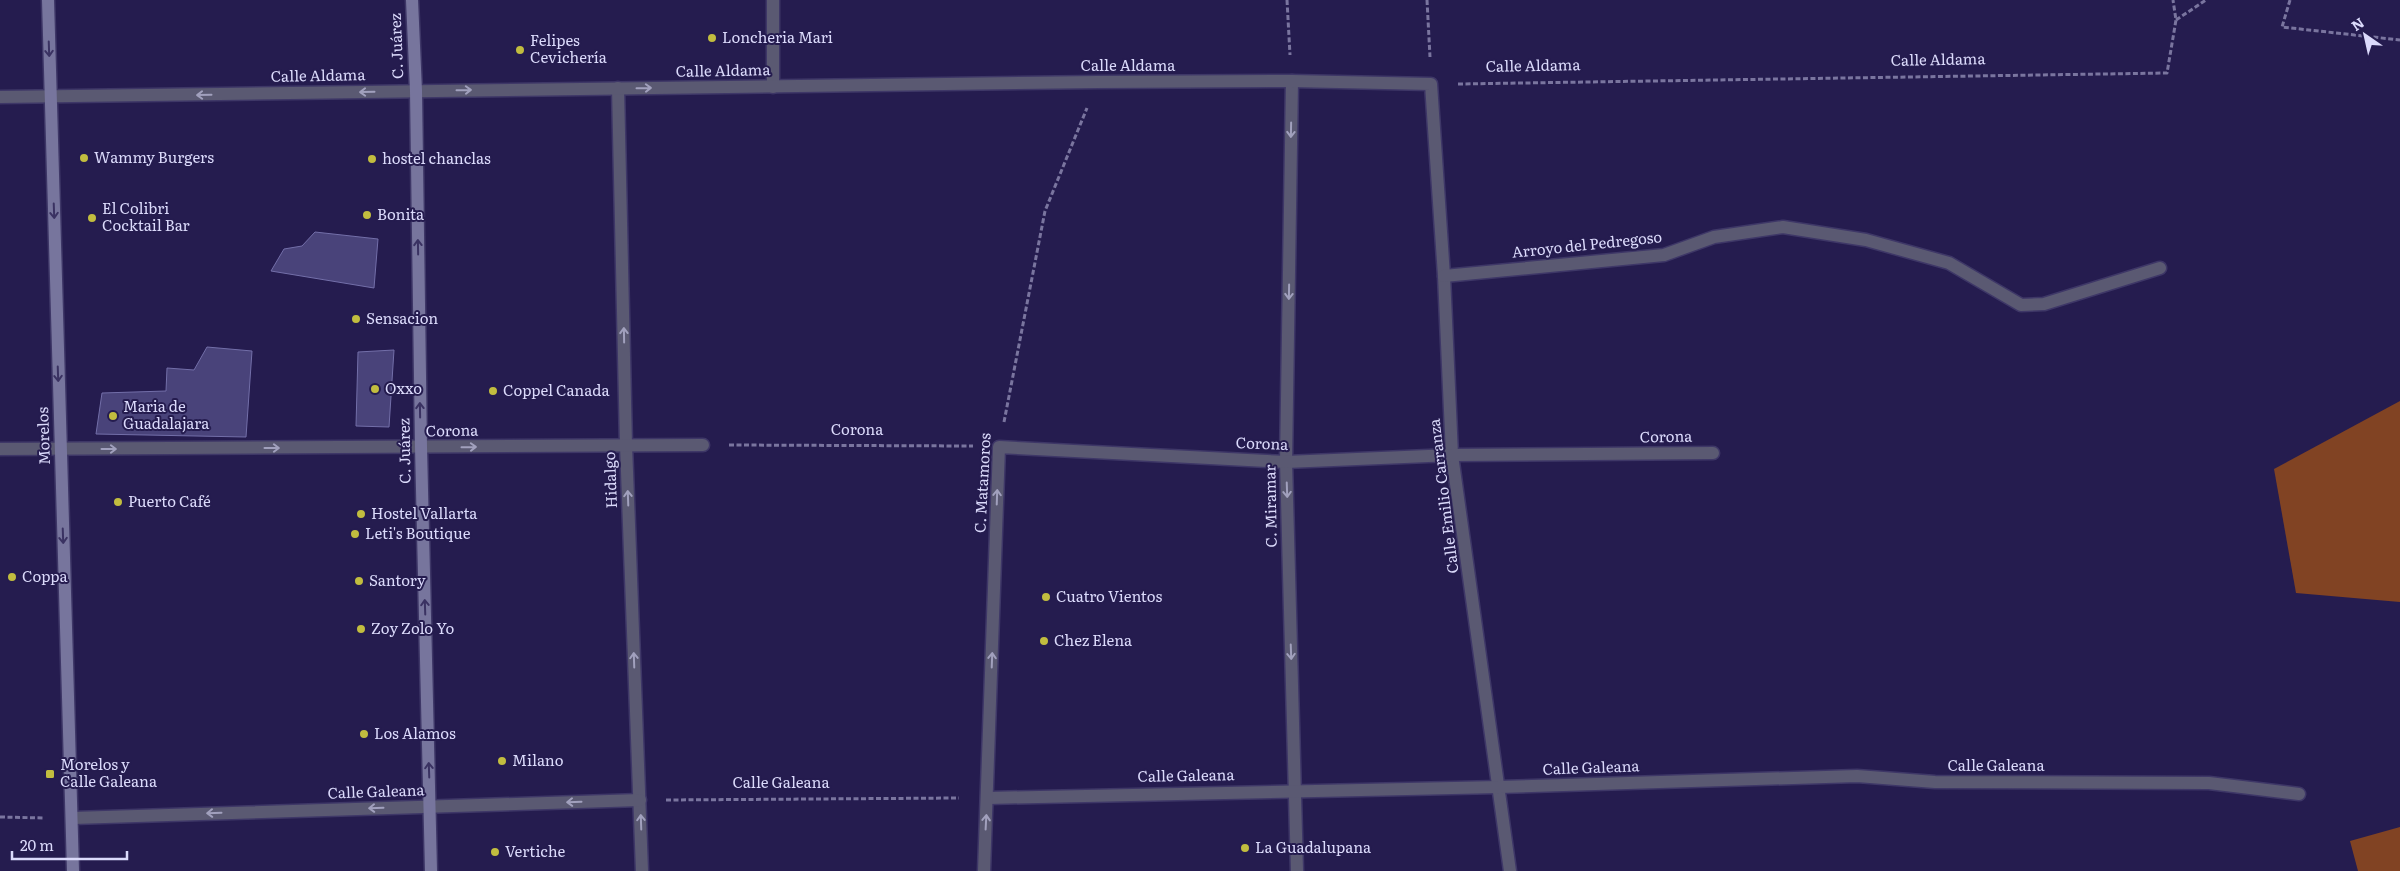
<svg xmlns="http://www.w3.org/2000/svg" width="2400" height="871" font-family="Literata,serif">
  <rect width="100%" height="100%" fill="#251c4f"/>
  <g fill="#814323">
    <path d="M2400 401V602L2296 593 2274 469Z"/>
    <path d="M2400 827V871H2358L2350 841Z"/>
  </g>
  <g fill="#49437a" stroke="#736fa9">
    <path d="M315 232 378 239 374 288 271 271 284 249 302 246Z"/>
    <path d="M207 347 252 351 246 437 96 434 102 393 166 391 167 368 194 370Z"/>
    <path d="M394 350 389 427 356 426 358 352Z"/>
  </g>
  <g fill="none" stroke-linecap="round" stroke-linejoin="round">
    <g stroke="#3e3767" stroke-width="15">
      <g id="minor">
        <path d="M773 0V87"/>
        <path d="M1292 81 1286 462 1297 871"/>
        <path d="M618 88 626 445 642 871"/>
        <path d="M0 97 1098 82 1292 81 1431 84 1444 276 1452 455 1510 871"/>
        <path d="M1444 276 1664 255 1714 237 1783 227 1866 240 1949 263 2021 305 2044 304 2160 268"/>
        <path d="M0 449 703 445"/>
        <path d="M988 798 1499 787 1857 776 1935 782 2209 783 2299 794"/>
        <path d="M73 818 640 800"/>
        <path d="M984 871 999 447 1286 462 1452 455 1713 453"/>
      </g>
    </g>
    <g stroke="#3e3767" stroke-width="15">
      <g id="secondary">
        <path d="M48 0 73 871"/>
        <path d="M412 0 416 91 421 447 431 871"/>
      </g>
    </g>
    <g stroke="#7a759f" stroke-width="3" stroke-dasharray="5 2.5" stroke-linecap="butt">
      <path d="M1287 0 1290 55"/>
      <path d="M1427 0 1430 57"/>
      <path d="M2290 0 2282 27 2400 40"/>
      <path d="M2176 20 2206 0"/>
      <path d="M1458 84 2167 73 2176 20 2173 0"/>
      <path d="M1004 422 1045 211 1087 108"/>
      <path d="M729 445 973 446"/>
      <path d="M666 800 959 798"/>
      <path d="M0 817 44 818"/>
    </g>
    <use href="#minor" stroke="#5a5972" stroke-width="12"/>
    <use href="#secondary" stroke="#77759d" stroke-width="12"/>
  </g>
  <defs><path id="oneway-shaft" d="M-6 0H5M1.5-3L5.5 0L1.5 3" fill="none" stroke-width="1.6" stroke-linecap="round" stroke-linejoin="round" transform="scale(1.25)"/></defs>
  <g stroke="#3a3262">
    <use href="#oneway-shaft" transform="translate(49 49) rotate(88)"/>
    <use href="#oneway-shaft" transform="translate(54 211) rotate(88)"/>
    <use href="#oneway-shaft" transform="translate(418 247) rotate(-91)"/>
    <use href="#oneway-shaft" transform="translate(58 374) rotate(88)"/>
    <use href="#oneway-shaft" transform="translate(420 410) rotate(-91)"/>
    <use href="#oneway-shaft" transform="translate(63 536) rotate(88)"/>
    <use href="#oneway-shaft" transform="translate(425 607) rotate(-92)"/>
    <use href="#oneway-shaft" transform="translate(429 770) rotate(-92)"/>
  </g>
  <g stroke="#a1a0bd">
    <use href="#oneway-shaft" transform="translate(644 88) rotate(-1)"/>
    <use href="#oneway-shaft" transform="translate(464 90) rotate(-1)"/>
    <use href="#oneway-shaft" transform="translate(367 92) rotate(179)"/>
    <use href="#oneway-shaft" transform="translate(204 95) rotate(179)"/>
    <use href="#oneway-shaft" transform="translate(1291 130) rotate(91)"/>
    <use href="#oneway-shaft" transform="translate(1289 292) rotate(91)"/>
    <use href="#oneway-shaft" transform="translate(624 335) rotate(-91)"/>
    <use href="#oneway-shaft" transform="translate(469 447) rotate(-1)"/>
    <use href="#oneway-shaft" transform="translate(272 448)"/>
    <use href="#oneway-shaft" transform="translate(109 449)"/>
    <use href="#oneway-shaft" transform="translate(1287 490) rotate(88)"/>
    <use href="#oneway-shaft" transform="translate(997 497) rotate(-88)"/>
    <use href="#oneway-shaft" transform="translate(628 498) rotate(-92)"/>
    <use href="#oneway-shaft" transform="translate(1291 652) rotate(88)"/>
    <use href="#oneway-shaft" transform="translate(634 660) rotate(-92)"/>
    <use href="#oneway-shaft" transform="translate(992 660) rotate(-88)"/>
    <use href="#oneway-shaft" transform="translate(574 802) rotate(178)"/>
    <use href="#oneway-shaft" transform="translate(376 808) rotate(178)"/>
    <use href="#oneway-shaft" transform="translate(214 813) rotate(178)"/>
    <use href="#oneway-shaft" transform="translate(641 822) rotate(-92)"/>
    <use href="#oneway-shaft" transform="translate(986 822) rotate(-87)"/>
  </g>
  <g fill="#c2bd3f" stroke="#251c4f" stroke-width="2">
    <circle cx="712" cy="38" r="5"/>
    <circle cx="520" cy="50" r="5"/>
    <circle cx="84" cy="158" r="5"/>
    <circle cx="372" cy="159" r="5"/>
    <circle cx="367" cy="215" r="5"/>
    <circle cx="92" cy="218" r="5"/>
    <circle cx="356" cy="319" r="5"/>
    <circle cx="375" cy="389" r="5"/>
    <circle cx="493" cy="391" r="5"/>
    <circle cx="113" cy="416" r="5"/>
    <circle cx="118" cy="502" r="5"/>
    <circle cx="361" cy="514" r="5"/>
    <circle cx="355" cy="534" r="5"/>
    <circle cx="12" cy="577" r="5"/>
    <circle cx="359" cy="581" r="5"/>
    <circle cx="1046" cy="597" r="5"/>
    <circle cx="361" cy="629" r="5"/>
    <circle cx="1044" cy="641" r="5"/>
    <circle cx="364" cy="734" r="5"/>
    <circle cx="502" cy="761" r="5"/>
    <rect x="45" y="769" width="10" height="10" rx="2.5"/>
    <circle cx="1245" cy="848" r="5"/>
    <circle cx="495" cy="852" r="5"/>
  </g>
  <g text-anchor="middle" stroke-width="4" stroke-linejoin="round" paint-order="stroke">
    <g font-size="15" fill="#dbdafb" stroke="#251c4f" text-anchor="start">
      <text x="722" y="43">Loncheria Mari</text>
      <text x="530" y="46">Felipes<tspan x="530" dy="17">Cevichería</tspan></text>
      <text x="94" y="163">Wammy Burgers</text>
      <text x="382" y="164">hostel chanclas</text>
      <text x="102" y="214">El Colibri<tspan x="102" dy="17">Cocktail Bar</tspan></text>
      <text x="377" y="220">Bonita</text>
      <text x="366" y="324">Sensacion</text>
      <text x="385" y="394">Oxxo</text>
      <text x="503" y="396">Coppel Canada</text>
      <text x="123" y="412">Maria de<tspan x="123" dy="17">Guadalajara</tspan></text>
      <text x="128" y="507">Puerto Café</text>
      <text x="371" y="519">Hostel Vallarta</text>
      <text x="365" y="539">Leti's Boutique</text>
      <text x="22" y="582">Coppa</text>
      <text x="369" y="586">Santory</text>
      <text x="1056" y="602">Cuatro Vientos</text>
      <text x="371" y="634">Zoy Zolo Yo</text>
      <text x="1054" y="646">Chez Elena</text>
      <text x="374" y="739">Los Alamos</text>
      <text x="512" y="766">Milano</text>
      <text x="60" y="770">Morelos y<tspan x="60" dy="17">Calle Galeana</tspan></text>
      <text x="1255" y="853">La Guadalupana</text>
      <text x="505" y="857">Vertiche</text>
    </g>
    <g font-size="15" fill="#dbdafb" stroke="#251c4f">
      <text transform="translate(397 46) rotate(-92)" y="5">C. Juárez</text>
      <text transform="translate(1938 60) rotate(-1)" y="5">Calle Aldama</text>
      <text x="1128" y="71">Calle Aldama</text>
      <text transform="translate(1533 66) rotate(-1)" y="5">Calle Aldama</text>
      <text transform="translate(723 71) rotate(-1)" y="5">Calle Aldama</text>
      <text transform="translate(318 76) rotate(-1)" y="5">Calle Aldama</text>
      <text transform="translate(1587 245) rotate(-6)" y="5">Arroyo del Pedregoso</text>
      <text x="857" y="435">Corona</text>
      <text transform="translate(452 431) rotate(-1)" y="5">Corona</text>
      <text transform="translate(44 436) rotate(-92)" y="5">Morelos</text>
      <text transform="translate(1666 437) rotate(-1)" y="5">Corona</text>
      <text transform="translate(1262 444) rotate(2)" y="5">Corona</text>
      <text transform="translate(405 451) rotate(-91)" y="5">C. Juárez</text>
      <text transform="translate(611 480) rotate(-92)" y="5">Hidalgo</text>
      <text transform="translate(983 483) rotate(-87)" y="5">C. Matamoros</text>
      <text transform="translate(1444 496) rotate(-97)" y="5">Calle Emilio Carranza</text>
      <text transform="translate(1271 506) rotate(-91)" y="5">C. Miramar</text>
      <text x="1996" y="771">Calle Galeana</text>
      <text transform="translate(1591 768) rotate(-2)" y="5">Calle Galeana</text>
      <text transform="translate(1186 776) rotate(-1)" y="5">Calle Galeana</text>
      <text x="781" y="788">Calle Galeana</text>
      <text transform="translate(376 792) rotate(-2)" y="5">Calle Galeana</text>
    </g>
  </g>
  <g transform="translate(2365 35) rotate(326)" stroke="#251c4f" stroke-width="4" paint-order="stroke">
  <path d="M0-4L9 19L0 12L-9 19Z" fill="#dbdafb"/>
  <text y="-8" font-size="14" font-weight="bold" text-anchor="middle" fill="#dbdafb">N</text>
  </g>
  <path d="M12 851v8h115v-8" fill="none" stroke="#dbdafb" stroke-width="2.5"/>
  <text x="20" y="851" font-size="15" fill="#dbdafb" stroke="#251c4f" stroke-width="4" paint-order="stroke">20 m</text>
</svg>
